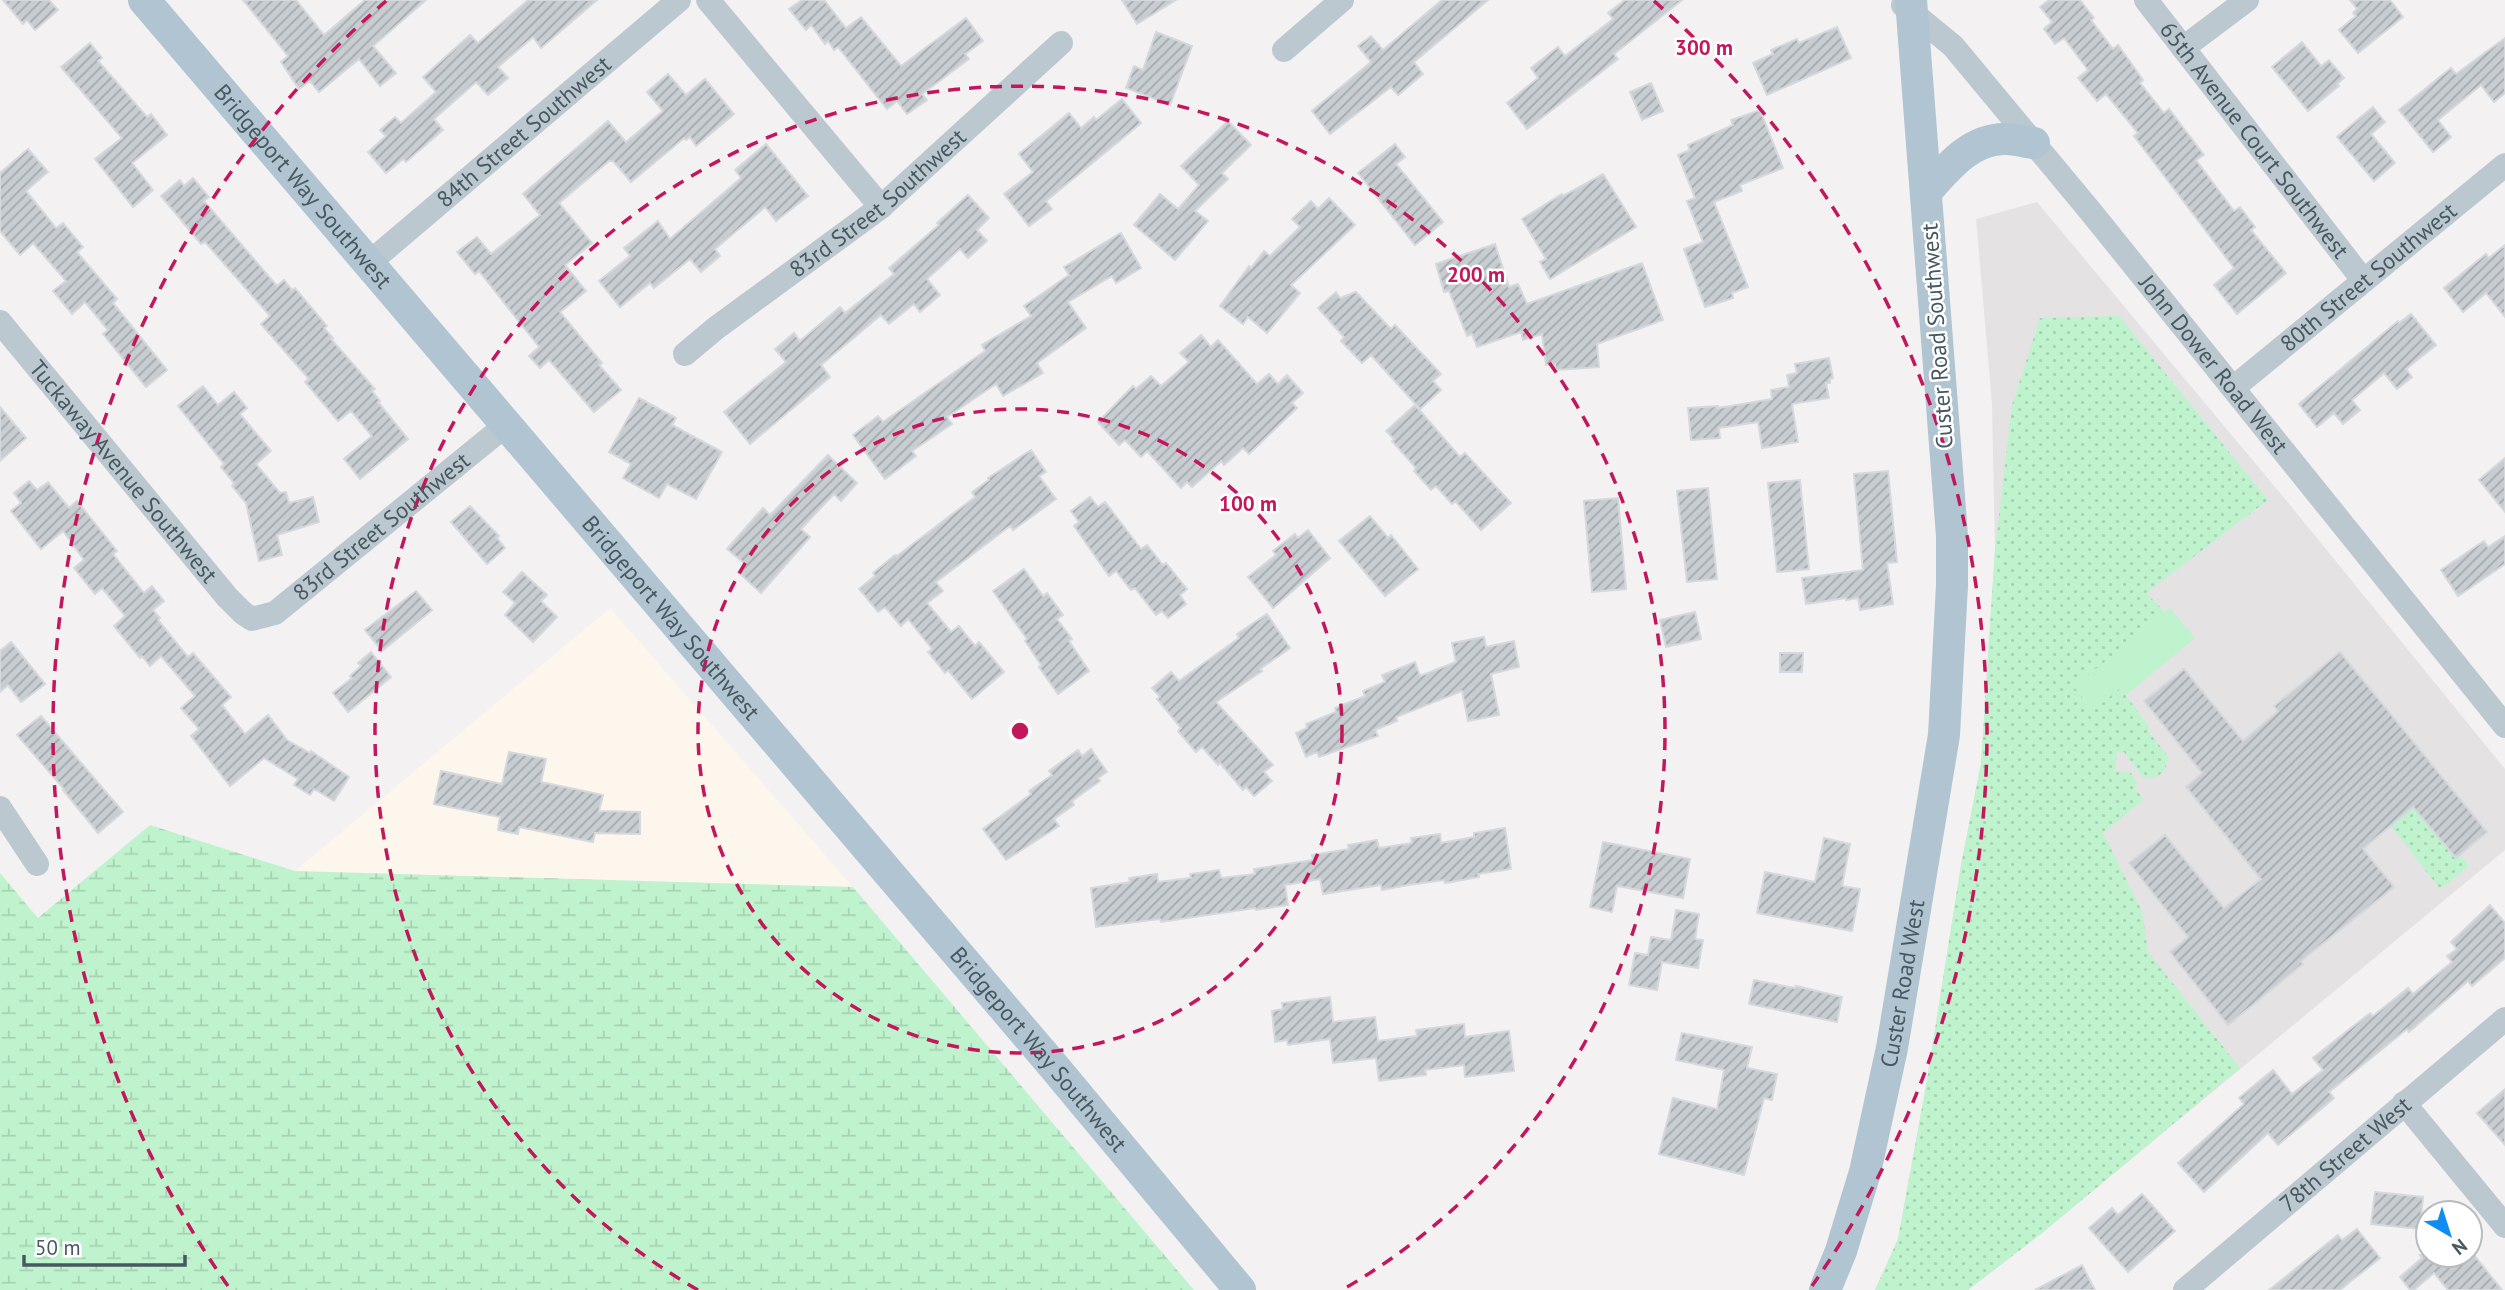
<svg xmlns="http://www.w3.org/2000/svg" width="2505" height="1290" font-family="'PT Sans',sans-serif">
  <defs>
    <pattern id="grass-dots" width="8" height="8" patternUnits="userSpaceOnUse" patternTransform="scale(1.75)"><rect width="8" height="8" fill="#bff3cd"/><path d="M2 2h.1M6 6h.1" fill="none" stroke="#a6d2b3" stroke-width="1.8" stroke-linecap="round"/></pattern>
    <pattern id="wetland-marsh" width="20" height="14" patternUnits="userSpaceOnUse" patternTransform="scale(1.75)"><rect width="20" height="14" fill="#bff3cd"/><path d="M1 5h8M5 5V1M11 12h8M15 12V8" fill="none" stroke="#a6d2b3"/></pattern>
    <pattern id="building-hatch" width="6" height="6" patternUnits="userSpaceOnUse" patternTransform="scale(1.75)"><rect width="6" height="6" fill="#c8cdd1"/><path d="M-1 1l2-2M0 6l6-6M5 7l2-2" fill="none" stroke="#a4a9ad"/></pattern>
  </defs>
  <rect width="100%" height="100%" fill="#f4f1f2"/>
  <path fill="#fdf6ec" d="M610 608 853 887 295 871Z"/>
  <path fill="#e5e2e4" d="M2037 202 2290 505 2505 769V850L2041 1234 1968 1290H1875L1898 1239 1927 1080 1961 865 1981 763 1995 549 1992 404 1976 219Z"/>
  <g fill="url(#grass-dots)">
    <path d="M2119 316 2268 500 2146 593 2162 609 2164 614 2074 687 2120 688 2149 726 2148 731 2168 756 2165 770 2156 778H2143L2124 752H2117L2115 771 2130 772 2137 782 2135 789 2144 799 2103 833 2142 911 2148 952 2240 1068 2041 1234 1968 1290H1875L1898 1239 1927 1080 1961 865 1981 763 1995 549 2012 405 2040 318Z"/>
    <path d="M2413 807 2455 858 2460 854 2469 866 2440 889 2391 826Z"/>
  </g>
  <path fill="url(#wetland-marsh)" d="M150 825 295 871 853 887 1194 1290H0V873L38 918Z"/>
  <path fill="#bff3cd" d="M2170 608 2195 638 2126 695 2120 688 2093 711 2074 687Z"/>
  <g fill="url(#building-hatch)" stroke="#d5d8dd" stroke-width="2">
    <path d="M3 0H49L58 10 35 30 27 20 23 24Z"/>
    <path d="M243 0H296L324 35 365 0H426L373 46 396 73 380 86 359 59 319 92 310 81 299 89 281 62 288 56Z"/>
    <path d="M528 0H597L541 48 533 37 498 67 508 78 488 95 476 82 434 119 443 130 406 162 403 159 386 173 368 152 386 136 380 130 395 117 401 123 436 92 423 77 470 35 478 43Z"/>
    <path d="M802 0H824L846 28 861 17 901 66 966 18 983 41 965 54 969 59 922 94 927 100 907 114 897 101 887 109 838 47 834 50 828 41 825 44 811 25 806 30 789 9Z"/>
    <path d="M1122 0H1176L1137 24Z"/>
    <path d="M1442 0H1488L1414 62 1423 74 1398 95 1391 87 1330 134 1312 111 1371 62 1358 46 1371 36 1383 50Z"/>
    <path d="M1625 0H1682L1614 54 1618 59 1527 129 1507 103 1538 78 1531 68 1558 47 1565 56 1613 19 1608 13Z"/>
    <path d="M2049 0H2080L2094 18 2091 20 2113 49 2118 45 2143 80 2140 83 2164 113 2169 109 2204 155 2196 160 2234 211 2240 207 2255 227 2251 230 2286 273 2237 314 2214 285 2234 268 2134 136 2138 133 2106 94 2097 101 2078 78 2088 70 2064 38 2055 44 2044 29 2052 22 2040 7Z"/>
    <path d="M2350 0H2390L2403 17 2358 53 2339 30 2356 16 2353 13 2357 9Z"/>
    <path d="M1837 27 1851 58 1767 95 1753 63 1773 54 1771 50 1797 39 1799 43Z"/>
    <path d="M1156 32 1192 46 1170 105 1126 88 1134 66 1143 70Z"/>
    <path d="M2505 38V93L2494 102 2481 85 2438 120 2451 137 2433 152 2399 110 2451 68 2456 74Z"/>
    <path d="M2302 42 2321 66 2329 60 2344 78 2337 84 2339 86 2308 111 2272 67Z"/>
    <path d="M90 43 102 58 98 61 147 117 151 114 167 135 132 163 153 190 133 207 95 159 122 138 61 67Z"/>
    <path d="M668 74 686 95 705 79 734 114 696 146 690 137 686 140 684 138 631 182 613 161H609L559 203 592 243 565 265 586 291 560 312 602 363 599 365 621 390 594 412 549 360 540 368 529 356 539 347 479 271 475 274 457 252 477 237 491 254 540 215 523 194 608 121 626 142 663 111 647 92Z"/>
    <path d="M1651 83 1663 111 1642 120 1630 92Z"/>
    <path d="M1122 99 1141 123 1046 201 1052 209 1029 226 1004 194 1033 172 1019 154 1069 113 1081 128 1094 117 1096 120Z"/>
    <path d="M2373 107 2385 122 2371 134 2395 163 2374 181 2337 137Z"/>
    <path d="M1760 110 1783 168 1740 185 1742 191 1714 202 1748 287 1732 293 1733 298 1705 307 1684 249 1703 242 1687 201 1695 198 1678 155 1690 150 1688 145 1733 125 1731 120Z"/>
    <path d="M1228 121 1251 145 1222 173 1228 179 1195 211 1208 221 1175 260 1134 225 1160 194 1178 209 1199 185 1181 166Z"/>
    <path d="M766 144 808 196 776 221 765 207 715 249 720 256 701 272 690 259 654 288 650 283 620 307 599 281 630 256 624 248 658 221 670 239 741 178 735 170Z"/>
    <path d="M1395 144 1405 157 1396 164 1443 222 1415 245 1358 173Z"/>
    <path d="M28 149 48 172 26 191 56 228 63 223 83 247 77 252 117 299 113 303 167 370 146 387 103 334 108 330 85 302 72 314 53 291 66 281 33 243 20 255 0 231V173Z"/>
    <path d="M1603 174 1636 227 1550 279 1540 262 1546 259 1522 219 1562 194 1563 196Z"/>
    <path d="M193 178 209 197 204 201 277 286 284 280 292 290 295 288 327 326 324 328 333 338 331 339 375 389 372 391 380 401 378 402 408 439 360 479 344 459 372 436 351 411 338 421 305 382 309 379 261 324 270 316 205 242 201 244 161 196 180 180 184 186Z"/>
    <path d="M968 195 989 218 977 230 987 241 968 258 960 249 927 279 940 295 920 312 914 304 889 324 881 315 821 365 830 377 750 444 724 412 786 362 775 349 794 333 800 341 840 307 845 313 894 274 889 268 939 225 937 223Z"/>
    <path d="M1329 198 1355 225 1291 285 1300 293 1267 333 1248 317 1243 324 1220 306 1249 266 1251 268 1264 251 1270 256 1300 227 1292 219 1311 201 1318 209Z"/>
    <path d="M1121 233 1141 268 1116 283 1112 276 1068 302 1086 328 1037 363 1043 373 1003 396 996 384 947 417 952 424 912 451 916 456 885 479 853 435 878 416 883 422 985 351 982 345 1031 316 1024 306 1069 275 1064 267Z"/>
    <path d="M1495 244 1509 287 1518 284 1527 304 1642 263 1663 320 1597 344 1599 367 1556 370 1555 364 1546 365 1542 334 1523 340 1521 332 1477 347 1472 334 1467 336 1449 291 1444 292 1436 264Z"/>
    <path d="M2505 245V317L2486 293 2463 312 2444 288 2486 254 2489 258Z"/>
    <path d="M1336 292 1340 298 1356 292 1391 329 1395 325 1441 374 1433 381 1441 390 1420 409 1371 355 1362 363 1341 341 1344 337 1318 308Z"/>
    <path d="M2411 314 2436 345 2406 369 2412 377 2397 389 2384 373 2352 400 2360 410 2343 424 2334 413 2317 427 2299 404 2398 321 2399 323Z"/>
    <path d="M1201 335 1211 347 1218 340 1257 384 1269 374 1278 384 1287 375 1303 393 1292 403 1297 408 1249 454 1243 448 1224 465 1221 461 1192 487 1187 482 1181 488 1147 451 1141 457 1125 440 1119 445 1098 422 1133 386 1136 389 1151 376 1161 386 1189 362 1180 353Z"/>
    <path d="M1829 358 1833 378 1830 379V383H1826L1829 398 1792 404 1798 442 1762 448 1758 422 1719 428 1720 438 1691 440 1688 408 1718 406V408L1772 399 1771 390 1789 387 1787 375 1797 373 1795 364Z"/>
    <path d="M203 386 218 405 234 392 247 408 240 414 271 451 256 464 280 493 286 492 289 503 313 497 319 522 277 535 282 555 259 561 246 503 232 486 234 483 221 467 224 464 178 406Z"/>
    <path d="M639 398 676 418 672 425 722 452 696 499 667 484 659 498 623 478 631 464 609 452Z"/>
    <path d="M1415 405 1460 457 1465 453 1511 503 1481 530 1455 501 1452 504 1436 486 1431 490 1414 471 1416 468 1392 441 1394 439 1386 431Z"/>
    <path d="M0 407 26 438 0 461Z"/>
    <path d="M1031 450 1046 472 1039 476 1056 499 1013 530 1010 526 936 582 943 591 927 603 951 632 959 626 975 646 979 642 1004 672 972 699 948 670 945 673 928 652 932 649 908 619 901 626 885 607 878 612 859 589 875 576 873 573 895 555 897 556 975 497 972 492 989 480 988 478Z"/>
    <path d="M828 455 857 483 841 501 834 494 801 529 810 537 761 593 738 572 745 564 727 549 763 508 770 515Z"/>
    <path d="M2505 458V512L2479 480Z"/>
    <path d="M1888 471 1897 562 1887 563 1893 604 1860 610 1858 598 1846 600V598L1806 604 1802 578 1863 570 1854 474Z"/>
    <path d="M1800 480 1809 569 1777 572 1768 483Z"/>
    <path d="M29 481 37 490 48 482 69 508 77 501 117 551 113 554 144 593 152 586 164 601 153 610 160 618 158 620 188 657 193 653 231 697 222 705 245 734 268 715 287 740 310 753 311 751 349 777 334 801 314 789 310 795 294 785 298 779 264 758 230 786 191 736 199 729 181 708 195 696 161 656 150 666 142 656 140 658 114 626 125 616 102 588 95 594 74 568 84 560 63 531 41 549 11 511 21 503 14 493Z"/>
    <path d="M1708 488 1717 579 1687 582 1677 491Z"/>
    <path d="M1090 497 1098 507 1105 502 1141 549 1147 545 1163 565 1166 563 1187 589 1180 595 1186 604 1168 618 1162 611 1156 615 1135 588 1131 590 1116 571 1109 576 1074 526 1079 522 1071 511Z"/>
    <path d="M1618 498 1626 589 1592 592 1584 501Z"/>
    <path d="M470 506 499 536 497 538 505 548 487 564 451 522Z"/>
    <path d="M1370 516 1388 538 1391 535 1418 569 1385 596 1339 541Z"/>
    <path d="M1308 530 1330 558 1273 608 1248 577 1276 555 1273 551 1295 534 1298 538Z"/>
    <path d="M2505 536V564L2458 596 2441 570 2484 541 2488 547Z"/>
    <path d="M1024 569 1043 596 1047 593 1063 615 1057 619 1072 639 1069 641 1089 671 1058 694 1039 667 1041 665 1025 641 1027 639 993 591Z"/>
    <path d="M522 572 547 595 541 601 557 617 533 642 505 615 515 603 503 592Z"/>
    <path d="M416 591 432 610 382 651 365 630Z"/>
    <path d="M1695 612 1701 639 1666 647 1660 620Z"/>
    <path d="M1267 614 1290 648 1260 669 1262 671 1216 702 1273 765 1264 772 1272 781 1254 796 1246 787 1243 790 1220 763 1218 765 1202 747 1196 752 1178 731 1181 728 1157 699 1160 697 1152 688 1171 672 1179 681 1239 638 1237 634Z"/>
    <path d="M1484 637 1486 647 1514 641 1519 667 1491 674 1499 715 1468 721 1462 691 1396 717 1397 721 1375 730 1378 736 1319 757 1317 752 1306 757 1296 733 1307 728 1306 724 1336 712 1335 708 1365 696 1363 691 1385 682 1382 675 1415 662 1420 676 1456 662 1452 643Z"/>
    <path d="M11 642 45 684 21 702 8 685 0 692V651Z"/>
    <path d="M371 652 391 677 348 712 333 693 352 678 350 676 361 666 358 663Z"/>
    <path d="M2340 652 2487 832 2456 858 2413 807 2363 849 2394 887 2301 961 2303 964 2228 1025 2170 952 2188 937 2129 863 2165 835 2224 908 2261 879 2186 787 2202 773 2144 701 2184 669 2243 741 2278 711 2274 706Z"/>
    <path d="M1780 653H1803L1802 672H1780Z"/>
    <path d="M41 716 123 812 98 833 63 790 64 789 17 735Z"/>
    <path d="M1091 749 1107 772 1098 778 1100 781 1072 801 1074 805 1054 819 1059 826 1006 860 983 829 1031 794 1029 791 1052 775 1049 771 1078 750 1082 756Z"/>
    <path d="M509 752 546 759 541 782 603 795 599 811 640 812V834L595 833 593 842 519 827 518 834 498 830 500 817 434 804 441 771 502 784Z"/>
    <path d="M1505 828 1511 869 1478 874 1479 877 1445 883 1444 880 1408 885 1382 890 1381 885 1323 894 1320 879 1285 885 1288 905 1256 910 1255 908 1161 922 1160 919 1096 927 1091 888 1130 882 1129 878 1157 874 1158 882 1191 878 1190 874 1219 870 1221 878 1255 874 1254 869 1313 860 1312 855 1349 849 1348 845 1377 840 1379 848 1412 843 1411 838 1440 834 1441 843 1474 837V833Z"/>
    <path d="M1824 838 1850 844 1842 886 1860 889 1852 931 1757 913 1765 872 1815 882Z"/>
    <path d="M1603 842 1690 859 1683 898 1617 886 1612 912 1590 907Z"/>
    <path d="M2490 905 2505 923V958L2472 986 2468 981 2409 1032 2407 1029 2329 1092 2334 1098 2278 1145 2268 1133 2204 1192 2178 1163 2244 1104 2239 1098 2273 1070 2292 1094 2323 1070 2313 1058 2370 1013 2373 1016 2408 988 2413 994 2452 962 2447 956 2457 949 2451 942Z"/>
    <path d="M1676 910 1699 914 1695 939 1703 940 1698 968 1662 962 1657 990 1629 985 1635 953 1648 955 1651 937 1671 940Z"/>
    <path d="M1754 980 1795 988 1796 986 1842 997 1837 1022 1749 1004Z"/>
    <path d="M1330 997 1333 1022 1375 1017 1378 1041 1417 1036 1416 1030 1464 1024 1465 1037 1509 1031 1514 1071 1465 1077 1464 1065 1425 1070 1426 1075 1379 1081 1376 1058 1333 1063 1330 1039 1288 1045 1287 1040 1275 1042 1272 1011 1283 1009 1282 1003Z"/>
    <path d="M1682 1033 1752 1047 1747 1068 1777 1074 1772 1100 1764 1098 1744 1175 1659 1154 1673 1098 1717 1109 1724 1070 1676 1060Z"/>
    <path d="M2505 1089V1145L2477 1113Z"/>
    <path d="M2375 1192 2423 1197 2420 1229 2371 1224Z"/>
    <path d="M2142 1194 2175 1231 2128 1272 2089 1228 2112 1208 2118 1215Z"/>
    <path d="M2357 1229 2380 1258 2340 1290H2269L2338 1235 2342 1240Z"/>
    <path d="M2420 1255H2474L2502 1290H2448L2434 1273 2414 1290H2410L2400 1277 2422 1258Z"/>
    <path d="M2082 1265 2095 1290H2035Z"/>
  </g>
  <g fill="none" stroke-linecap="round" stroke-linejoin="round">
    <g stroke="#bcc8cf" stroke-width="24">
      <path d="M708 0 881 207"/>
      <path id="s1" d="M2146 0 2363 280"/>
      <path id="s2" d="M1903 5 1953 46 2091 212 2505 726"/>
      <path d="M2183 48 2247 0"/>
      <path d="M1284 50 1342 0"/>
      <path id="s3" d="M369 263 679 0"/>
      <path id="s4" d="M0 322 227 597 243 613 252 619 275 613 506 425"/>
      <path id="s5" d="M685 354 716 328 881 207 1061 43"/>
      <path id="s6" d="M2233 388 2505 165"/>
      <path d="M0 808 37 864"/>
      <path d="M2404 1103 2505 1226"/>
      <path id="s7" d="M2185 1290 2505 1019"/>
    </g>
    <g stroke="#b0c5d1" stroke-width="32">
      <path id="s8" d="M144 0 1050 1062 1240 1290"/>
      <path d="M1926 192C1947 168 1971 138 2006 139 2015 139 2025 142 2034 143"/>
      <path id="s9" d="M1825 1290 1841 1251 1865 1172 1892 1048 1944 735 1952 585V536L1911 0"/>
    </g>
  </g>
  <g fill="none" stroke="#c2185b" stroke-width="3.5" stroke-dasharray="12 9">
    <circle cx="1020" cy="731" r="322"/>
    <path d="M698 1290A645 645 0 1 1 1342 1290"/>
    <path d="M228 1286A967 967 0 0 1 386 1M1654 1A967 967 0 0 1 1812 1286"/>
  </g>
  <g text-anchor="middle" stroke-width="5" stroke-linejoin="round" paint-order="stroke">
    <g font-size="23" fill="#485860" stroke="#fff">
      <text dy="8" stroke="none"><textPath href="#s3" startOffset="203">84th Street Southwest</textPath></text>
      <text dy="8" stroke="none"><textPath href="#s1" startOffset="177">65th Avenue Court Southwest</textPath></text>
      <text dy="8" stroke="none"><textPath href="#s8" startOffset="245">Bridgeport Way Southwest</textPath></text>
      <text dy="8" stroke="none"><textPath href="#s5" startOffset="245">83rd Street Southwest</textPath></text>
      <text dy="8" stroke="none"><textPath href="#s6" startOffset="175">80th Street Southwest</textPath></text>
      <text transform="translate(1937 336) rotate(-94)" y="8">Custer Road Southwest</text>
      <text dy="8" stroke="none"><textPath href="#s2" startOffset="476">John Dower Road West</textPath></text>
      <text dy="8" stroke="none"><textPath href="#s4" startOffset="194">Tuckaway Avenue Southwest</textPath></text>
      <text dy="8" stroke="none"><textPath href="#s4" startOffset="551">83rd Street Southwest</textPath></text>
      <text dy="8" stroke="none"><textPath href="#s8" startOffset="812">Bridgeport Way Southwest</textPath></text>
      <text dy="8" stroke="none"><textPath href="#s9" startOffset="317">Custer Road West</textPath></text>
      <text dy="8" stroke="none"><textPath href="#s8" startOffset="1379">Bridgeport Way Southwest</textPath></text>
      <text dy="8" stroke="none"><textPath href="#s7" startOffset="210">78th Street West</textPath></text>
    </g>
  </g>
  <circle cx="1020" cy="731" r="10" fill="#c2185b" stroke="#fff" stroke-width="3.5"/>
  <g font-size="21" text-anchor="middle" font-weight="bold" fill="#c2185b" stroke="#fff" stroke-width="5" stroke-linejoin="round" paint-order="stroke">
    <text x="1704" y="55">300 m</text>
    <text x="1476" y="282">200 m</text>
    <text x="1248" y="511">100 m</text>
  </g>
  <g transform="translate(2449 1234) rotate(141)"><circle r="33" fill="#ffffff" stroke="#b6bcbf" stroke-width="2"/>
  <path d="M0-5L12 26L0 18L-12 26Z" fill="#0f8df1"/>
  <text y="-10" font-size="19" font-weight="bold" text-anchor="middle" fill="#485860">N</text>
  </g>
  <path d="M24 1255v10h161v-10" fill="none" stroke="#485860" stroke-width="3.5"/>
  <text x="35" y="1255" font-size="21" fill="#485860" stroke="#ffffff" stroke-width="5" paint-order="stroke">50 m</text>
</svg>
